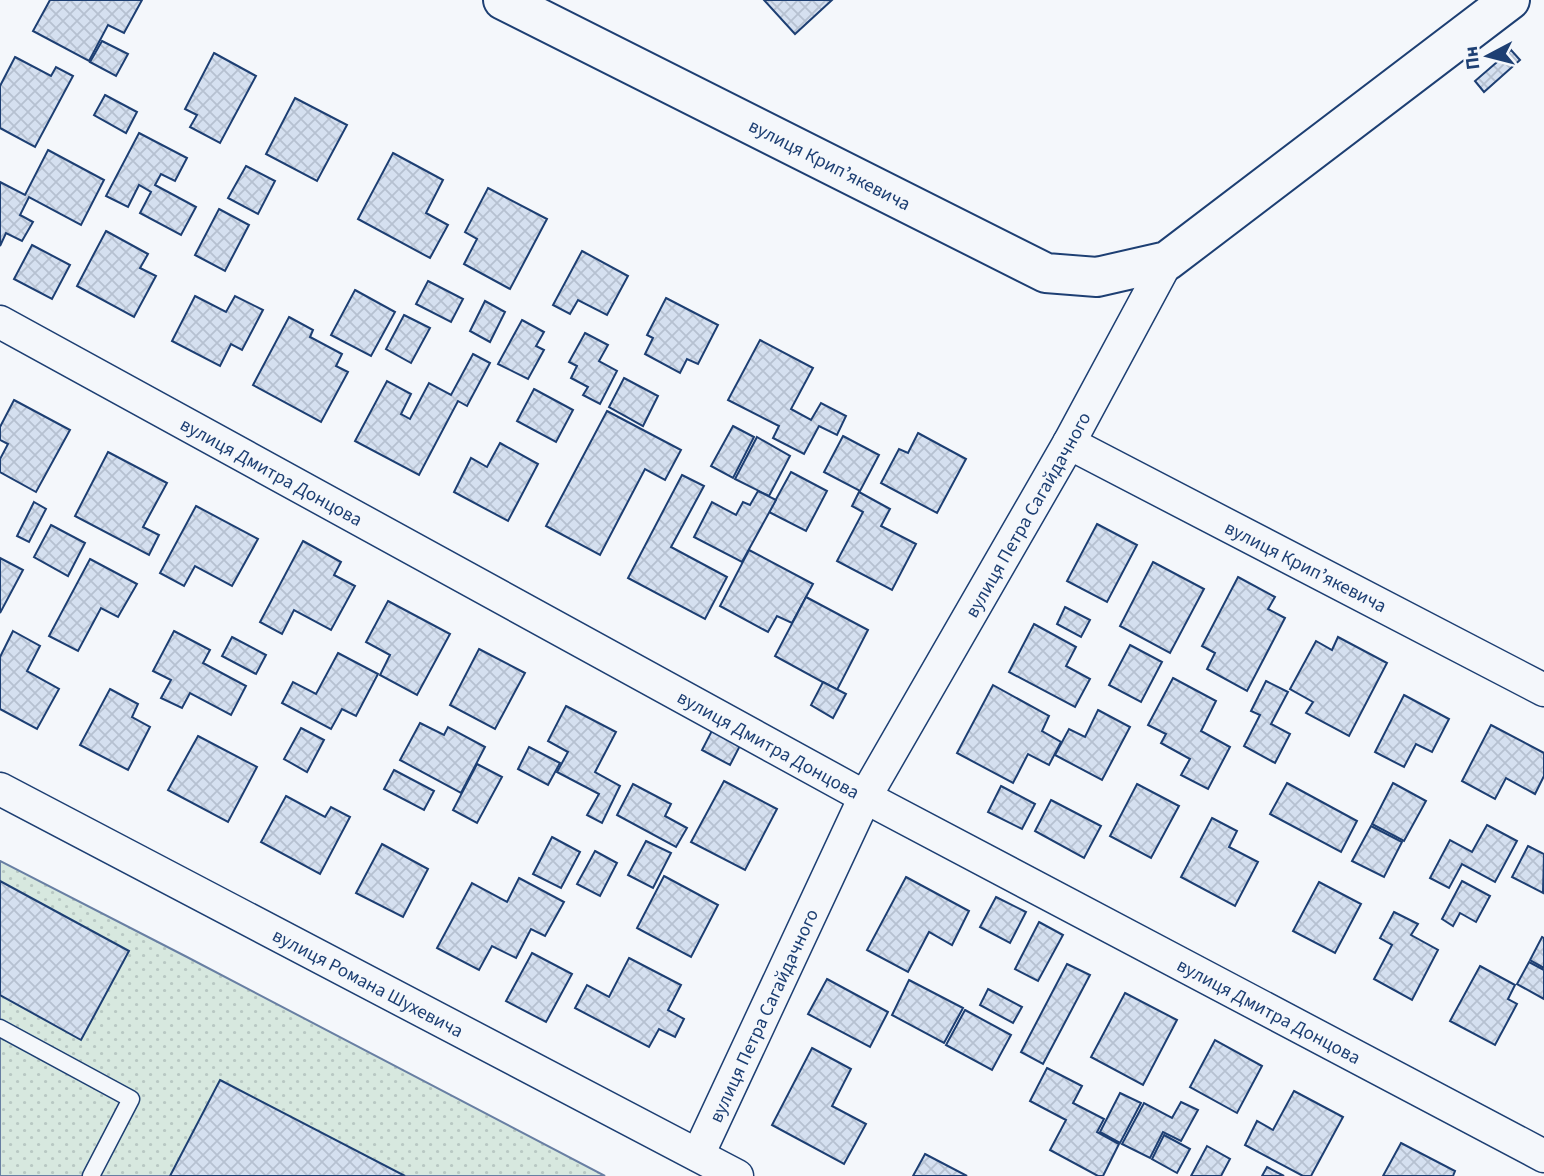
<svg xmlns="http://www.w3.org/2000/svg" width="1544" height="1176" font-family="'Source Sans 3',sans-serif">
  <defs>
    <pattern id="park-dots" width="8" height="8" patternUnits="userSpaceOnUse" patternTransform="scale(1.75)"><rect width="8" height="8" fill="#d7e8df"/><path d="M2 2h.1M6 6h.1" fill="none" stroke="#b8c8c3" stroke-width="1.8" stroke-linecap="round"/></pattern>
    <pattern id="building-cross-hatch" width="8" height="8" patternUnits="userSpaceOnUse" patternTransform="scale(1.75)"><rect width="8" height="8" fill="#d5e0f0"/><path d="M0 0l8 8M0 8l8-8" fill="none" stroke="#b6c1d1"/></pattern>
  </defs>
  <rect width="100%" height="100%" fill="#f4f7fb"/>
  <path fill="url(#park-dots)" stroke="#687fa3" stroke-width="2" d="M0 861 187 957 605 1176H0Z"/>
  <g fill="url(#building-cross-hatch)" stroke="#1d3f73" stroke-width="2">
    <path d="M50 0H142L124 33 108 25 89 61 33 31Z"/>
    <path d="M764 0H832L795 34Z"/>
    <path d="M102 41 128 54 116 76 90 62Z"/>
    <path d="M1511 50 1520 60 1484 92 1475 81Z"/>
    <path d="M214 53 256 76 220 143 190 127 197 115 185 109Z"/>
    <path d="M15 57 51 76 56 67 73 76 35 147 0 128V86Z"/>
    <path d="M105 95 137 112 126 133 94 115Z"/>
    <path d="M295 98 347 125 317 181 266 154Z"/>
    <path d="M139 133 187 158 175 181 161 174 155 185 196 207 181 235 140 213 151 192 139 185 128 207 106 196Z"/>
    <path d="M48 150 104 180 81 225 29 197 20 215 33 222 22 241 6 233 0 246V182L25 195Z"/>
    <path d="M393 153 443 180 426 213 448 225 430 258 358 219Z"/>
    <path d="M246 166 275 181 258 214 228 198Z"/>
    <path d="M488 188 547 219 510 289 464 264 477 239 465 232Z"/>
    <path d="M219 209 249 225 225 271 195 255Z"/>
    <path d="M106 231 148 254 140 268 156 276 134 317 77 286Z"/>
    <path d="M32 245 70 265 52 299 14 279Z"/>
    <path d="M582 251 628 276 607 315 578 300 570 314 553 305Z"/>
    <path d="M428 281 463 299 451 322 416 304Z"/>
    <path d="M355 290 395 312 371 356 331 335Z"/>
    <path d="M195 296 226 312 235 296 263 310 242 350 231 344 220 366 172 341Z"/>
    <path d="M666 298 718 325 698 364 687 359 680 373 645 354 653 338 647 335Z"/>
    <path d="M485 301 505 312 490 342 470 331Z"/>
    <path d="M404 315 430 328 411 363 386 349Z"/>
    <path d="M289 317 313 330 310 337 342 354 336 366 348 372 321 422 253 385Z"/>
    <path d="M522 320 544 332 536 346 544 350 528 379 498 364Z"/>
    <path d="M585 333 608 345 599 361 617 371 600 404 583 395 588 387 571 378 577 366 569 362Z"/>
    <path d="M760 340 813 368 791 409 811 420 821 403 846 416 837 435 819 426 804 454 773 438 779 426 728 400Z"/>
    <path d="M473 354 490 363 467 406 458 401 419 475 355 441 387 381 411 394 401 414 410 419 429 383 451 395Z"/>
    <path d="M624 378 658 396 643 426 609 407Z"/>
    <path d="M534 389 573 410 556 442 517 421Z"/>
    <path d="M14 400 70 430 36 492 0 472V459L8 444 0 440V427Z"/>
    <path d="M607 411 681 450 665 480 645 469 600 555 546 526Z"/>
    <path d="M733 426 754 437 733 478 711 466Z"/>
    <path d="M918 433 966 459 937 513 881 483 899 449 908 453Z"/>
    <path d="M843 436 879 455 860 491 824 472Z"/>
    <path d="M757 437 790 456 769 496 735 479Z"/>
    <path d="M500 443 538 464 508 521 454 492 471 458 487 467Z"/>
    <path d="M108 452 167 483 143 527 159 535 149 555 75 516Z"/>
    <path d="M791 472 827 491 806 531 769 512Z"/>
    <path d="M682 475 704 486 671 547 727 577 705 619 628 578Z"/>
    <path d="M758 491 776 500 742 562 694 537 712 502 736 515 743 502 750 505Z"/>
    <path d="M859 492 890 509 881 526 916 544 892 590 837 561 863 512 852 506Z"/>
    <path d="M34 502 46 509 29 542 17 536Z"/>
    <path d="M196 506 258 539 232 586 195 566 184 586 160 573Z"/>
    <path d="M1097 524 1137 545 1107 602 1067 581Z"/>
    <path d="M51 525 85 543 68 576 34 557Z"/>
    <path d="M303 541 341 562 334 575 355 586 331 630 294 610 282 634 260 622Z"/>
    <path d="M749 550 813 584 792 623 777 616 768 632 720 606Z"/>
    <path d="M0 558 23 570 0 613Z"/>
    <path d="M90 559 137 584 118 617 101 608 78 651 49 636Z"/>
    <path d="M1153 562 1204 589 1170 653 1120 626Z"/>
    <path d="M1238 577 1275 597 1268 609 1285 618 1247 691 1207 669 1215 653 1202 646Z"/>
    <path d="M806 597 868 630 837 690 775 656Z"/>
    <path d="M388 601 450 634 417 695 380 675 390 655 366 642Z"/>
    <path d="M1065 607 1090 620 1081 637 1057 624Z"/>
    <path d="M1034 624 1076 647 1066 666 1090 679 1075 707 1009 672Z"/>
    <path d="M13 631 40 646 27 671 59 689 37 729 0 709V657Z"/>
    <path d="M174 631 210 650 203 663 246 686 231 715 190 693 182 708 161 698 171 680 153 671Z"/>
    <path d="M232 637 266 655 256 674 222 656Z"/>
    <path d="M1338 637 1387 663 1349 736 1306 713 1313 702 1290 689 1316 641 1332 650Z"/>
    <path d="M1130 645 1162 662 1141 702 1109 685Z"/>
    <path d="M479 649 525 673 495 729 450 705Z"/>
    <path d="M338 653 378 674 356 716 342 709 331 729 282 703 293 682 316 694Z"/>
    <path d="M1173 678 1216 701 1201 731 1230 747 1208 789 1181 775 1190 759 1161 743 1166 734 1148 725Z"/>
    <path d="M1266 681 1288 692 1271 724 1290 734 1275 763 1244 746 1260 715 1251 711Z"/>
    <path d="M823 682 846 694 833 718 811 705Z"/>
    <path d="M993 685 1049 716 1042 731 1061 742 1049 765 1028 754 1013 783 957 753Z"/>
    <path d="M110 689 138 704 132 717 150 727 128 770 80 745Z"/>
    <path d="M1404 695 1449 719 1432 752 1416 744 1404 767 1375 752Z"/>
    <path d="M566 706 616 732 595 772 620 786 602 823 587 815 599 794 557 772 568 752 548 741Z"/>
    <path d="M1098 710 1130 727 1102 780 1055 755 1069 729 1085 737Z"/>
    <path d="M717 721 745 736 730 765 702 750Z"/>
    <path d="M420 723 444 735 448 727 485 747 461 793 400 760Z"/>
    <path d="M1491 725 1544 753V776L1535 794 1506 778 1495 799 1462 781Z"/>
    <path d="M301 728 324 740 307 772 284 759Z"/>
    <path d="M198 736 257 767 228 822 168 790Z"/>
    <path d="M529 747 560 763 548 785 518 769Z"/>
    <path d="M477 764 502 777 477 823 453 810Z"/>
    <path d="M394 770 434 791 424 810 384 789Z"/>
    <path d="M724 781 777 809 745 870 691 842Z"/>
    <path d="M1287 783 1357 821 1341 852 1270 814Z"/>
    <path d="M1393 783 1426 801 1404 841 1372 824Z"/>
    <path d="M633 784 671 804 665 816 687 828 676 847 617 815Z"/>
    <path d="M1137 784 1179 806 1151 858 1110 836Z"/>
    <path d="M1001 786 1035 804 1022 829 988 812Z"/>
    <path d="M286 796 325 817 331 807 350 817 320 874 261 842Z"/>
    <path d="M1051 800 1101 826 1084 858 1035 831Z"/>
    <path d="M1212 818 1237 831 1229 847 1258 862 1235 906 1181 877Z"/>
    <path d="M1487 825 1517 841 1495 882 1462 864 1449 888 1430 878 1450 840 1472 852Z"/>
    <path d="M1371 826 1402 842 1384 877 1352 861Z"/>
    <path d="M552 837 580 852 561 888 533 874Z"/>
    <path d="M646 841 671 853 653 888 628 875Z"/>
    <path d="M382 844 428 869 403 917 356 893Z"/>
    <path d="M1528 846 1544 854 1543 893 1512 877Z"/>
    <path d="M595 851 617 863 600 896 577 884Z"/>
    <path d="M664 876 718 905 691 957 637 928Z"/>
    <path d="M906 877 969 911 952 945 929 932 908 972 867 950Z"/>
    <path d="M519 878 564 902 545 936 531 929 516 958 492 946 479 970 437 948 472 883 507 902Z"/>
    <path d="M0 881 129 951 81 1040 0 995Z"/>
    <path d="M1462 881 1490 896 1476 922 1460 913 1453 926 1442 919Z"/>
    <path d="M1319 882 1361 904 1335 953 1293 931Z"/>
    <path d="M996 897 1026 912 1010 943 980 927Z"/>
    <path d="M1394 912 1418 924 1411 935 1438 950 1412 1000 1374 979 1392 945 1380 938Z"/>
    <path d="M1039 922 1063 935 1038 981 1015 969Z"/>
    <path d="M1542 937 1544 938V968L1530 960Z"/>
    <path d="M532 953 572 974 546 1022 506 1001Z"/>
    <path d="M629 958 681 985 668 1010 684 1019 675 1037 659 1029 649 1047 575 1008 587 985 609 997Z"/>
    <path d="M1529 962 1544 970V999L1517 984Z"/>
    <path d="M1067 964 1090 975 1043 1064 1021 1052Z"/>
    <path d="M1480 966 1515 985 1508 999 1517 1004 1495 1045 1450 1021Z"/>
    <path d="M827 979 888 1012 870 1047 808 1014Z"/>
    <path d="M909 980 963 1008 944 1043 892 1015Z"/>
    <path d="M988 989 1022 1007 1013 1023 980 1005Z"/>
    <path d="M1125 993 1177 1020 1143 1085 1091 1057Z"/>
    <path d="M965 1010 1011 1035 992 1070 946 1045Z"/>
    <path d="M1215 1040 1262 1066 1237 1113 1190 1087Z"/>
    <path d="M812 1048 851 1069 832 1106 866 1124 844 1164 772 1125Z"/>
    <path d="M1047 1068 1082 1086 1073 1103 1104 1119 1097 1132 1119 1144 1103 1176H1098L1050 1150 1066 1120 1030 1101Z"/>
    <path d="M220 1080 405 1176H170Z"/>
    <path d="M1294 1091 1343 1117 1311 1176H1303L1245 1145 1257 1121 1273 1130Z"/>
    <path d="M1120 1093 1141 1103 1120 1143 1100 1132Z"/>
    <path d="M1181 1102 1198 1110 1181 1141 1163 1132 1150 1158 1122 1144 1144 1103 1172 1118Z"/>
    <path d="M1164 1135 1190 1149 1177 1173 1152 1159Z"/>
    <path d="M1401 1143 1455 1171 1453 1176H1383Z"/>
    <path d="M1207 1146 1230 1159 1221 1176H1191Z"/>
    <path d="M925 1154 967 1176H913Z"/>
    <path d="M1267 1167 1284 1176H1262Z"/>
  </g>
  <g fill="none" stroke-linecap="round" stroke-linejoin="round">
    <g stroke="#1d3f73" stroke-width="19">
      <path id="lane" d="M0 1028 131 1099 91 1176"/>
    </g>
    <g stroke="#1d3f73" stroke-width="35">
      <g id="street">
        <path id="s1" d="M0 322 865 797 1544 1156"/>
        <path d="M1069 443 1544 690"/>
        <path id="s2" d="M0 789 737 1176"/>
        <path id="s3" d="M698 1155 865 797 1069 443 1167 261"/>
      </g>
    </g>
    <g stroke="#1d3f73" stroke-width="42">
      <path id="primary" d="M503 0 1046 273 1097 277 1167 261 1510 0"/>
    </g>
    <use href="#lane" stroke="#f4f7fb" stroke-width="16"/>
    <use href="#street" stroke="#f4f7fb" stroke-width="32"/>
    <use href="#primary" stroke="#f4f7fb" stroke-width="38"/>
  </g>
  <g text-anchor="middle" stroke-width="5" stroke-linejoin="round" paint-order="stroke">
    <g font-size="19" fill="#1d3f73" stroke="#f4f7fb">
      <text transform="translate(830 164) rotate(27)" y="7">вулиця Крипʼякевича</text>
      <text dy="7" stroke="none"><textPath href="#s1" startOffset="310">вулиця Дмитра Донцова</textPath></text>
      <text dy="7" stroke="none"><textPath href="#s3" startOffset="721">вулиця Петра Сагайдачного</textPath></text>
      <text transform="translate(1306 566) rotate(27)" y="7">вулиця Крипʼякевича</text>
      <text dy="7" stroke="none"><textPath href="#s1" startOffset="877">вулиця Дмитра Донцова</textPath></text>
      <text dy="7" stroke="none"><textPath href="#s2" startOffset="416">вулиця Романа Шухевича</textPath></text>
      <text dy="7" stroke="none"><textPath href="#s1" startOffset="1444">вулиця Дмитра Донцова</textPath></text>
      <text dy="7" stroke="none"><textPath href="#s3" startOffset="154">вулиця Петра Сагайдачного</textPath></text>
    </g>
  </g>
  <g transform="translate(1488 56) rotate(263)" stroke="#f4f7fb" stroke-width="5" paint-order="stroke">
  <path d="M0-5L12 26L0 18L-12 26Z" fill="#1d3f73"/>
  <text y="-10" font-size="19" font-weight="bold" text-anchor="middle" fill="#1d3f73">Пн</text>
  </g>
</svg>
